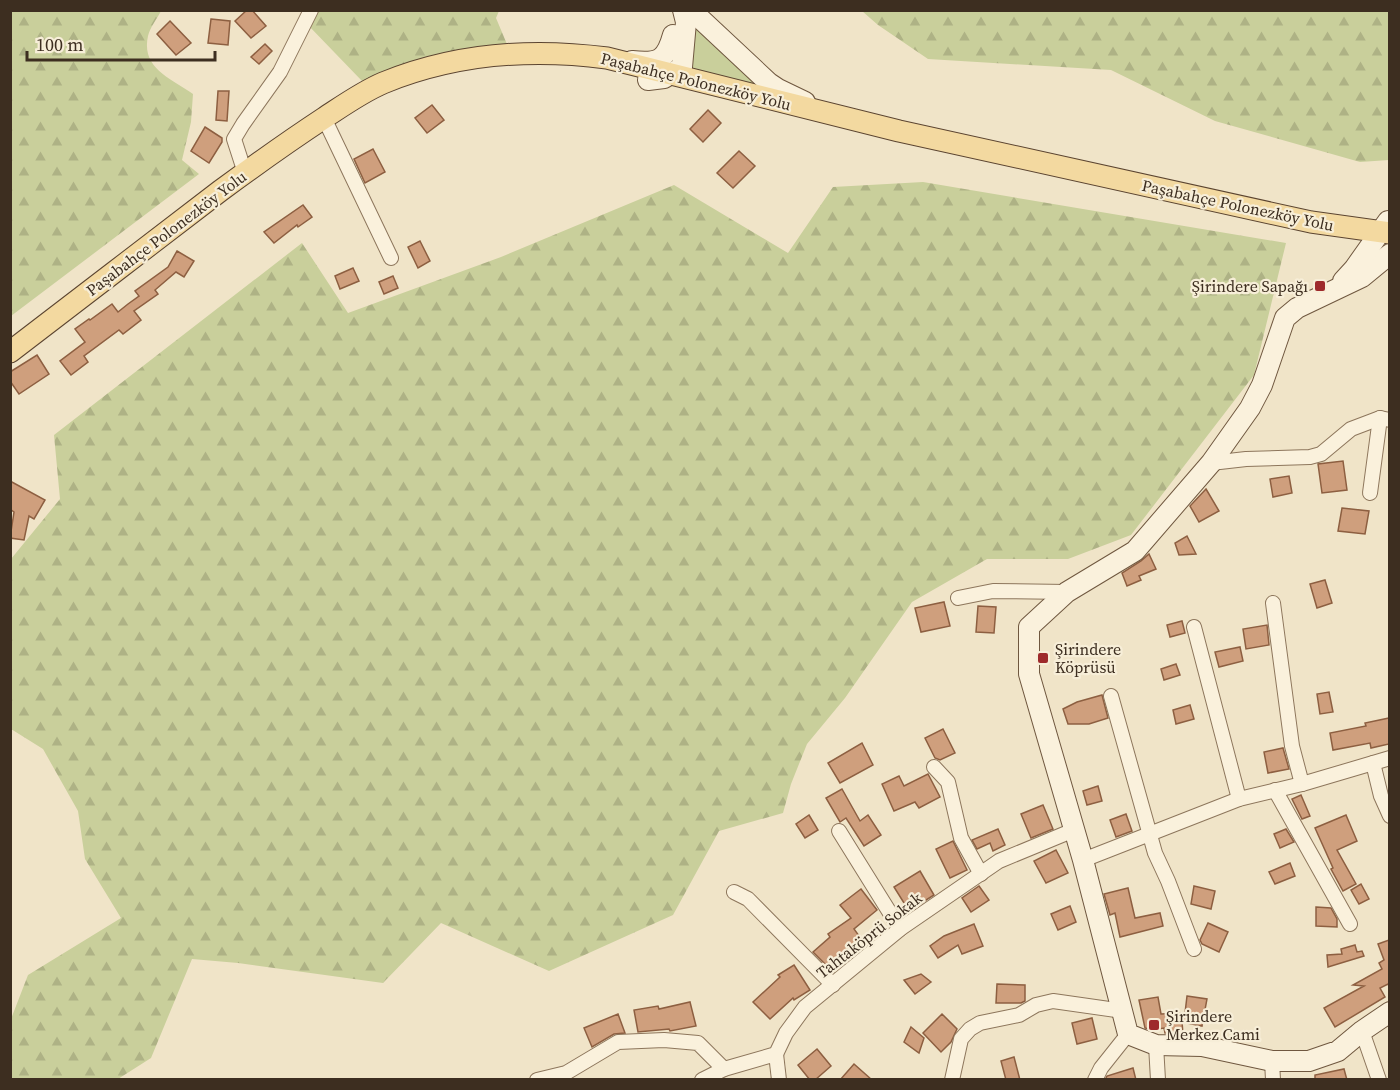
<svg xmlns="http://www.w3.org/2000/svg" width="1400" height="1090" font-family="'Source Serif 4',serif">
  <defs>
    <pattern id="forest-firs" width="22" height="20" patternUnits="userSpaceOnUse" patternTransform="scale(1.5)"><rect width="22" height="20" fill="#c9cf9b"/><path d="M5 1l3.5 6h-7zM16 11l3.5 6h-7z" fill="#aeb285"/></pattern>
  </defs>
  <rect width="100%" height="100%" fill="#f0e4c8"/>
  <path fill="#c9cf9b" d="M688 12 763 87 692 70Z"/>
  <g fill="url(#forest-firs)">
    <path d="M11 10 161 11C157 19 150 27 148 36 141 68 170 78 193 94L191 122 182 160 199 174 11 316Z"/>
    <path d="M312 11H499L496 18 511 54 362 81 307 24Z"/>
    <path d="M862 11H1389V160L1360 162 1215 121 1111 70 928 59 878 25Z"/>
    <path d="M923 182 1286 243 1254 375 1131 535 1068 559H987L912 602 845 698 807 744 791 784 783 813 719 831 673 915 549 971 441 923 383 983 238 963 192 959 151 1058 118 1079H11V1019L28 975 121 918 85 859 78 811 43 749 11 729V559L60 499 54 435 302 243 348 313 501 257 674 185 788 253 833 187Z"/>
  </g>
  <g fill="#cf9f7d" stroke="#8d5f41" stroke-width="1.5">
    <path d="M247 10H252L266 26 251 38 235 21Z"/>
    <path d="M211 19 230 21 228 45 208 43Z"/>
    <path d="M170 21 191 43 176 55 157 34Z"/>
    <path d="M265 44 272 51 259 64 251 57Z"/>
    <path d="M218 91H229L227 121 216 120Z"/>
    <path d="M432 105 444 120 427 133 415 118Z"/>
    <path d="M708 110 721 123 703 142 690 129Z"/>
    <path d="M205 127 222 138V142L209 163 191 151Z"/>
    <path d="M373 149 385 172 365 183 354 159Z"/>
    <path d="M739 151 755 166 733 188 717 173Z"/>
    <path d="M303 205 312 217 298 227 297 225 274 243 264 232Z"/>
    <path d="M420 241 430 261 418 268 408 247Z"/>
    <path d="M177 251 194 261 184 277 176 272 155 290 158 294 134 311 141 320 123 334 119 330 84 356 88 362 71 375 60 361 85 342 75 329 89 319 90 320 112 304 118 312 128 304 139 296 135 291 168 267Z"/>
    <path d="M353 268 359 281 340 289 335 276Z"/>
    <path d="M393 276 398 288 384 294 379 282Z"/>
    <path d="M37 355 49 374 19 394 10 381V372Z"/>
    <path d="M1343 461 1347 490 1322 493 1318 464Z"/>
    <path d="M1289 476 1292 493 1273 497 1270 479Z"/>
    <path d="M10 481 45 500 34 519 29 516 24 540 10 538 14 512 10 509Z"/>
    <path d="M1206 489 1219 511 1199 522 1190 506Z"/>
    <path d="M1342 508 1369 511 1365 534 1338 531Z"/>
    <path d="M1187 536 1196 554 1179 555 1175 543Z"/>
    <path d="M1149 554 1156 569 1139 576 1141 580 1127 586 1122 573 1141 561Z"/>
    <path d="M1325 580 1332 603 1317 608 1310 584Z"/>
    <path d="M944 602 950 626 921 632 915 608Z"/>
    <path d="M978 606 996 607 994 633 976 632Z"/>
    <path d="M1182 621 1185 633 1170 637 1167 625Z"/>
    <path d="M1267 625 1269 645 1246 649 1243 629Z"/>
    <path d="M1240 647 1243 661 1219 667 1215 652Z"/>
    <path d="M1176 664 1180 675 1164 680 1161 669Z"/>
    <path d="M1329 692 1333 712 1320 714 1317 694Z"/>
    <path d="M1102 695 1108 718 1089 724H1068L1063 709 1077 702Z"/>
    <path d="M1190 705 1194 719 1176 724 1173 710Z"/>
    <path d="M1389 718V744L1371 748 1370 743 1333 750 1330 733 1366 726 1365 723Z"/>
    <path d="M943 729 955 753 940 760 935 758 925 738Z"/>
    <path d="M862 743 873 765 840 783 828 763Z"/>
    <path d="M1283 748 1289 769 1268 773 1264 752Z"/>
    <path d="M928 774 940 797 919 808 915 802 894 811 882 784 899 776 904 786Z"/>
    <path d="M1098 786 1102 801 1087 805 1083 791Z"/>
    <path d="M842 789 860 821 868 815 881 835 864 846 846 818 840 822 826 798Z"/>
    <path d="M1301 795 1310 816 1302 819 1292 799Z"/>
    <path d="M1043 805 1053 829 1031 838 1021 814Z"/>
    <path d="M1126 814 1132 831 1116 837 1110 820Z"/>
    <path d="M809 815 818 830 805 838 796 824Z"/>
    <path d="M1346 815 1357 841 1337 850 1356 884 1343 891 1331 869 1333 868 1315 828Z"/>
    <path d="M998 829 1005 845 993 851 990 843 977 849 972 840Z"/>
    <path d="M1286 829 1294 842 1280 848 1274 834Z"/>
    <path d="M953 841 967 870 950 878 936 849Z"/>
    <path d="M1056 850 1068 873 1046 883 1034 861Z"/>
    <path d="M1290 863 1295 876 1275 884 1269 872Z"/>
    <path d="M920 871 934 895 909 911 894 887Z"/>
    <path d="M1361 884 1369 899 1359 904 1351 890Z"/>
    <path d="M979 886 989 900 971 912 962 898Z"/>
    <path d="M1194 886 1215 891 1211 909 1191 904Z"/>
    <path d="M1128 888 1135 918 1160 913 1163 926 1120 937 1115 913 1110 915 1104 894Z"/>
    <path d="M861 889 877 910 854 929 862 940 828 967 813 952 830 937 828 934 851 918 840 905Z"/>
    <path d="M1070 906 1076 922 1058 930 1051 914Z"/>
    <path d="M1316 907 1331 908 1337 919V927L1316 926Z"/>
    <path d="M1208 923 1228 932 1219 952 1202 944 1200 940Z"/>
    <path d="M974 924 983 946 962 954 958 945 938 958 930 946 944 936Z"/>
    <path d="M1389 940V986L1388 984 1380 988 1385 997 1335 1027 1324 1008 1364 986 1353 985 1382 969 1379 963 1384 960 1378 944Z"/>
    <path d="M1355 945 1357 952 1362 951 1364 956 1328 967 1327 955 1342 954 1341 949Z"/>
    <path d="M794 965 810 990 794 1000 793 998 770 1019 753 1002 780 977 778 975Z"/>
    <path d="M921 974 931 982 915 994 904 980Z"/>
    <path d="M997 984 1025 985V1001L1021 1003H996Z"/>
    <path d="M1187 996 1207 999 1202 1026 1182 1022 1183 1034 1165 1033 1164 1028 1152 1030 1145 1028 1139 1000 1158 997 1161 1014 1185 1013Z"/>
    <path d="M690 1002 696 1026 670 1031 669 1029 638 1032 634 1010 658 1006 659 1009Z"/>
    <path d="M618 1014 625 1033 614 1034 592 1047 584 1028Z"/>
    <path d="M942 1014 957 1029 951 1042 941 1052 923 1033Z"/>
    <path d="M1092 1018 1097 1039 1077 1044 1072 1023Z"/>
    <path d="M911 1027 924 1038 919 1053 904 1042Z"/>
    <path d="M817 1049 831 1066 815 1080H810L798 1065Z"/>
    <path d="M1014 1057 1020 1080H1006L1001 1061Z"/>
    <path d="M854 1064 872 1080H840Z"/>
    <path d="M1133 1068 1136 1080H1105L1107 1076Z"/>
    <path d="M1344 1069 1347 1080H1315V1075Z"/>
  </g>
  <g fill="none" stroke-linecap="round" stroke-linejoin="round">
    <g stroke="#8d765c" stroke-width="16">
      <g id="street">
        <path d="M324 118 391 258"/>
        <path d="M245 173 234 139 243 124 280 72 311 10"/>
        <path d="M1211 463 1246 459 1310 457 1321 454 1351 429 1380 418 1390 420"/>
        <path d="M1370 493 1380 418"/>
        <path d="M958 598 993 591 1067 592"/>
        <path d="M1273 603 1292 746 1302 784"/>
        <path d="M1194 627 1239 799"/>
        <path d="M1111 696 1155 853 1168 881 1194 949"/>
        <path d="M1373 763 1381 796 1390 816"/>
        <path d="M934 767 948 782 961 838 981 874"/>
        <path d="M1275 790 1350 924"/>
        <path d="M839 831 900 929"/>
        <path d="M1083 860 1239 799 1302 784 1390 758"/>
        <path d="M734 892 748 899 833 985"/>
        <path d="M1362 1031 1379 1080"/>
        <path d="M1156 1045 1158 1080"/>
        <path d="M776 1054 779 1080"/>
        <path d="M1272 1061 1273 1080"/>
        <path d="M537 1080 566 1073 618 1042 664 1040 698 1043 724 1069"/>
        <path d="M702 1080 724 1069 776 1054 786 1033 805 1007 900 929 999 861 1074 830"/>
        <path d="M952 1080 961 1039 970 1029 980 1023 1019 1015 1036 1005 1053 1001 1123 1011"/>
        <path d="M1095 1080 1101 1068 1128 1034"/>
      </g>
    </g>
    <g stroke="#6f573f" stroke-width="22">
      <g id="secondary">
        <path d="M691 10 769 83 778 89 805 102"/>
        <path d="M632 61C659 64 666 60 673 35"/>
        <path d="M648 80 664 78 682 67 686 22 683 10"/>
        <path d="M1390 254 1362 277 1297 308 1285 318 1262 385 1250 408 1211 463 1135 551 1067 592 1029 627V674L1083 860 1128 1034 1156 1045 1202 1046 1272 1061H1309L1338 1051 1362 1031 1390 1012"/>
        <path d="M1343 281 1354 269 1388 221"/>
      </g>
    </g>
    <g stroke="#5b4430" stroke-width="23">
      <path id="primary" d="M10 352C80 298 150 245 220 191 254 166 289 141 324 118 344 105 362 92 383 83 454 54 531 48 607 58L899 131 1311 222 1390 233"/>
    </g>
    <use href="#street" stroke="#faf1dc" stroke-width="14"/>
    <use href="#secondary" stroke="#faf1dc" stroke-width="20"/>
    <use href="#primary" stroke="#f3d9a0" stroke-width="21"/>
  </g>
  <g fill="#9e2a2b" stroke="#f7eed8" stroke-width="2">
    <rect x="1314" y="280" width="12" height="12" rx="3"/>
    <rect x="1037" y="652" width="12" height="12" rx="3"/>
    <rect x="1148" y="1019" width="12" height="12" rx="3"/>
  </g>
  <g text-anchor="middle" stroke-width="4.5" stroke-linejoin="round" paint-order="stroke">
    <g font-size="16" fill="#3d2e20" stroke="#f7eed8">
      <text transform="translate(696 81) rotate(14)" y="6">Paşabahçe Polonezköy Yolu</text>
      <text transform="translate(1238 205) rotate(12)" y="6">Paşabahçe Polonezköy Yolu</text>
      <text transform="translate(166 233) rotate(-37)" y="6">Paşabahçe Polonezköy Yolu</text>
      <text transform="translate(869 935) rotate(-38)" y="6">Tahtaköprü Sokak</text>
    </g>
    <g font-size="16" fill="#3d2e20" stroke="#f7eed8" text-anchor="start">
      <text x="1308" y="292" text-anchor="end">Şirindere Sapağı</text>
      <text x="1055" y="655">Şirindere<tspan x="1055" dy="18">Köprüsü</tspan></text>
      <text x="1166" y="1022">Şirindere<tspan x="1166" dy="18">Merkez Cami</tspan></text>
    </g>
  </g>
  <rect width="1400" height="1090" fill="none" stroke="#3d2e20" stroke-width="24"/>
  <path d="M27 51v9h188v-9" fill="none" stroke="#3d2e20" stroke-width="3"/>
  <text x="36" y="51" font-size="18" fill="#3d2e20" stroke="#f7eed8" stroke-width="4.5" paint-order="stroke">100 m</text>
</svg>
